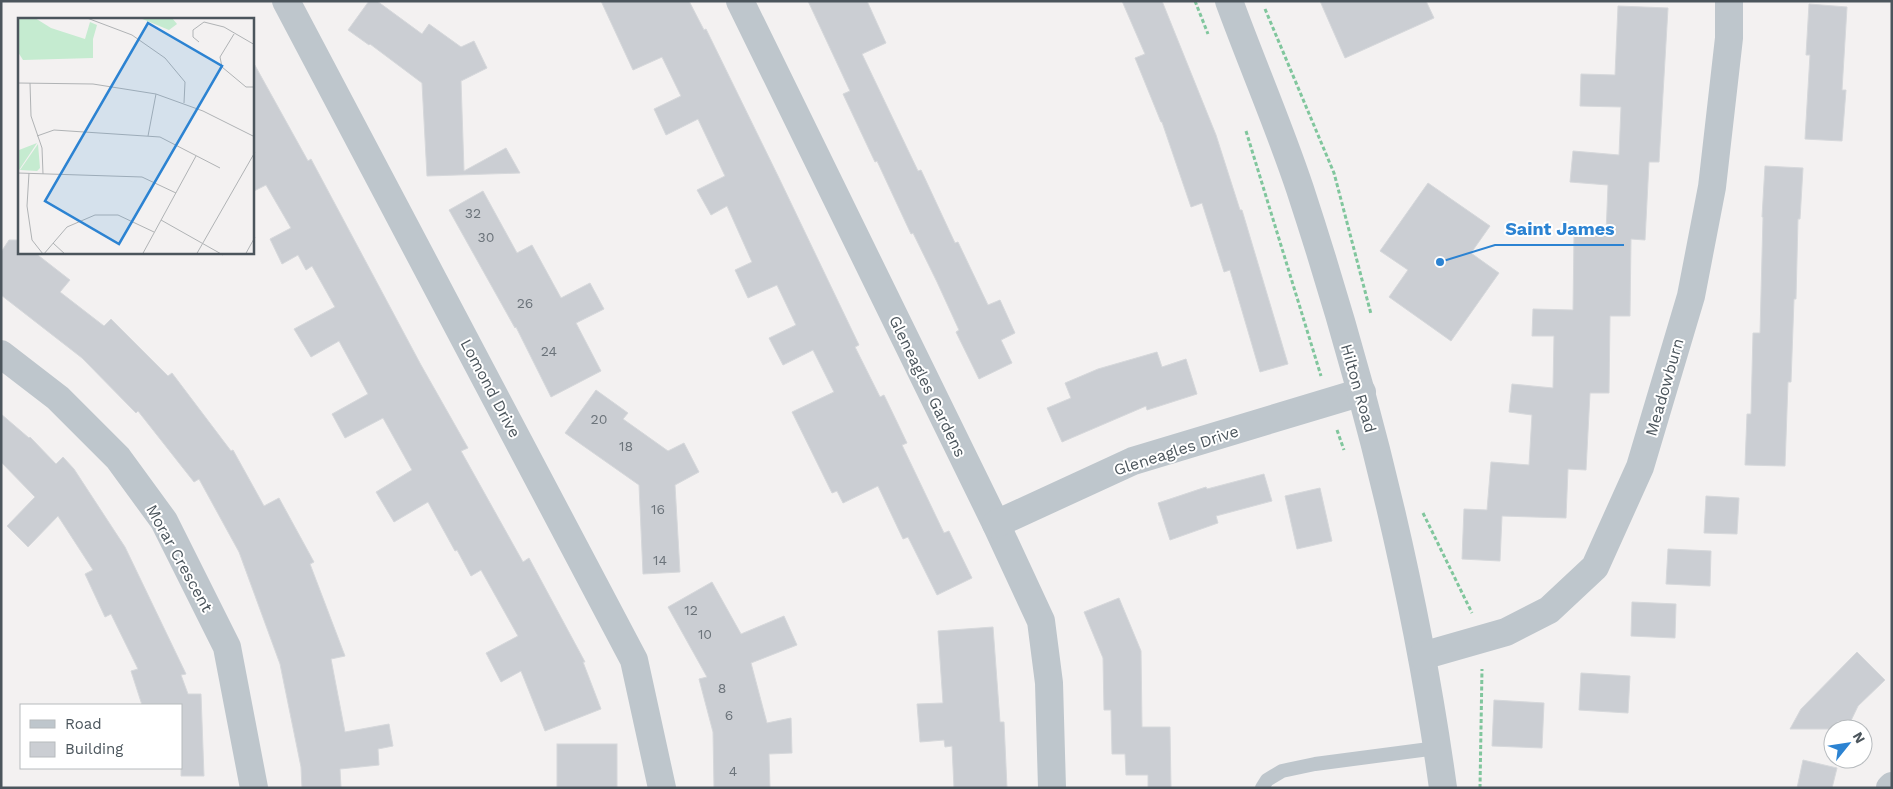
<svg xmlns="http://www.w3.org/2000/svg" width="1893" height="789" font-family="'Work Sans',sans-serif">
  <rect width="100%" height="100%" fill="#f3f1f1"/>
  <g fill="#cbced3" stroke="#d6d8db">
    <path d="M369 1H377L422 34 429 24 461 47 474 41 487 68 461 81 464 171 506 148 520 173 427 176 422 83 370 44 369 45 348 30Z"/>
    <path d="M601 1H689L704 30 706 29 779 178 859 345 855 347 880 397 884 395 897 422 907 443 902 445 944 533 949 531 972 578 937 595 908 537 903 539 878 486 843 503 837 491 832 493 792 412 834 392 813 350 783 365 769 338 796 325 777 285 748 298 735 270 752 262 727 206 711 215 697 190 725 176 698 119 666 135 654 109 681 96 662 57 633 70Z"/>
    <path d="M808 1H867L886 43 862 54 918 171 921 170 955 243 958 242 988 305 1000 300 1015 333 1001 340 1012 363 979 379 956 332 959 330 937 282 913 233 911 234 877 161 875 162 843 94 850 91Z"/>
    <path d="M1122 1H1162L1216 135 1240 210H1242L1288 364 1260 372 1230 270 1224 272 1202 203 1191 207 1162 122H1161L1135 58 1145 54Z"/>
    <path d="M1320 1H1426L1434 18 1345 58Z"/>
    <path d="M1809 4 1847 7 1842 90H1846L1842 141 1805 139 1810 55H1806Z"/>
    <path d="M1618 6 1668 8 1659 162H1649L1645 240 1631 239 1630 316H1610L1609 393H1590L1586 470 1568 469 1566 518 1502 516 1500 561 1462 559 1464 509 1487 510 1491 462 1529 465 1532 415 1509 412 1512 384 1553 388 1554 336H1532L1533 309 1573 310 1574 234H1606L1608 185 1570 182 1573 151 1619 155 1621 107 1580 106 1581 74 1615 75Z"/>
    <path d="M252 60 308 161 311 159 421 365 468 448 461 451 523 562 529 558 585 662H583L601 709 545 731 521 671 501 682 486 653 518 636 481 570 471 576 457 550 455 551 428 502 394 522 376 492 412 470 383 418 345 438 332 414 368 394 339 341 311 357 294 329 335 307 312 266 306 270 298 255 282 264 270 239 291 228 266 185 252 192Z"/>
    <path d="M1765 166 1803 168 1800 219H1798L1796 299H1794L1791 382H1788L1785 466 1745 465 1747 414H1751L1753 333H1760L1763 217H1762Z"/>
    <path d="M1428 183 1490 226 1471 253 1499 273 1451 341 1389 297 1408 270 1380 251Z"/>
    <path d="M483 191 517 253 532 245 561 298 590 283 604 309 576 323 601 371 551 397 516 327 515 328 449 210Z"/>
    <path d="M9 240H18L19 252H34L70 280 60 292 104 326 111 319 168 376 172 373 231 451 233 450 264 506 279 498 314 562 310 564 345 656 331 659 345 732 389 724 393 746 378 749 379 765 340 769 341 788H302L301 767 280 664 239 552 199 479 194 482 138 411 136 413 82 358 1 295V252Z"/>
    <path d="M1157 352 1162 367 1186 359 1197 394 1147 410 1146 406 1062 442 1047 408 1071 398 1065 383 1098 369Z"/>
    <path d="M596 390 628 413 623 419 668 451 684 443 699 472 675 485 680 572 643 574 639 485 565 433Z"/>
    <path d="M1 414 29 438 30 437 56 464 63 457 74 469 125 547 186 674 181 675 188 694H201L204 776H181V705H142L131 671 138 669 111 614 105 617 85 574 93 570 58 516 28 547 7 526 35 497 1 462Z"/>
    <path d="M1264 474 1272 501 1216 516 1218 523 1170 540 1158 503 1206 487 1207 489Z"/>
    <path d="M1320 488 1332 541 1297 549 1285 496Z"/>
    <path d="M1706 496 1739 498 1737 534 1704 533Z"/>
    <path d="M1668 549 1711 551 1710 586 1666 584Z"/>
    <path d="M712 582 741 634 784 616 797 645 751 663 767 723 791 718 792 753 769 754 770 788H714L713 732 699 679 707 677 668 607Z"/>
    <path d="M1119 598 1141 651 1142 727H1170L1171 788H1148V775H1126L1125 754H1112L1111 710H1104L1103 658 1084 612Z"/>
    <path d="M1632 602 1676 604 1675 638 1631 636Z"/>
    <path d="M993 627 1000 722H1004L1007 788H954L952 746 945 747 944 740 920 742 917 704 943 703 938 631Z"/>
    <path d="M1857 652 1885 680 1858 706 1847 729H1790L1801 709Z"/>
    <path d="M1581 673 1630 676 1628 713 1579 710Z"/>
    <path d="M1494 700 1544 703 1542 748 1492 746Z"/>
    <rect x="557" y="744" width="60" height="44"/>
    <path d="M1803 760 1837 768 1832 788H1797Z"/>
  </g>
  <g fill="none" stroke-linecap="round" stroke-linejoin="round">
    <g stroke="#80c69d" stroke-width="3" stroke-dasharray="4 2.5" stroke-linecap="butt">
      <path d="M1195 1 1208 34"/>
      <path d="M1265 9 1334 173 1371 314"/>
      <path d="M1246 131 1321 376"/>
      <path d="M1337 430 1344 450"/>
      <path d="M1423 513 1472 613"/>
      <path d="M1480 788 1482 669"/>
    </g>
    <path stroke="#bec6cc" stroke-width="14" d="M1262 788 1267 780 1282 771 1315 764 1437 748"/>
    <g stroke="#bec6cc" stroke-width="28">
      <path d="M286 1 634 660 662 788"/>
      <path d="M740 1 996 524 1041 621 1049 683 1052 788"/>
      <path d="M1 354 58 398 118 458 164 521 227 647 254 788"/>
      <path d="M996 524 1133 461 1362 392"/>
      <path d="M1890 788 1892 786"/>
    </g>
    <g stroke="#bec6cc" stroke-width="28">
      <path d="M1229 1C1252 64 1279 126 1300 189 1364 384 1415 584 1443 788"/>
      <path d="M1422 656 1506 632 1549 610 1595 567 1640 467 1691 296 1712 187 1729 38V1"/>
    </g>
  </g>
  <g text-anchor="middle" stroke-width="4" stroke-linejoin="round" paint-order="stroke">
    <g font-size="14" fill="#6b737a">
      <text x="473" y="218">32</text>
      <text x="486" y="242">30</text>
      <text x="525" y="308">26</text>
      <text x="549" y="356">24</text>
      <text x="599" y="424">20</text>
      <text x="626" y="451">18</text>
      <text x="658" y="514">16</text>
      <text x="660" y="565">14</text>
      <text x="691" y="615">12</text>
      <text x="705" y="639">10</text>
      <text x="722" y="693">8</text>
      <text x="729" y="720">6</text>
      <text x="733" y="776">4</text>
    </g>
    <g font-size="16" fill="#4b555c" stroke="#fff">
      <text transform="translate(928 386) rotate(64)" y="6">Gleneagles Gardens</text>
      <text transform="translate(1664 387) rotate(-74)" y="6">Meadowburn</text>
      <text transform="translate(491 388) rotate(62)" y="6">Lomond Drive</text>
      <text transform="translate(1359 388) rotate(74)" y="6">Hilton Road</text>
      <text transform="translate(1176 450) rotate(-18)" y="6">Gleneagles Drive</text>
      <text transform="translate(180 558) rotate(61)" y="6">Morar Crescent</text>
    </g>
  </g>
  <g transform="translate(18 18)">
    <rect width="236" height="236" fill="#f3f1f1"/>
    <path d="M0 0H17L33 10 67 21 72 4 79 7 75 21V40L5 42 0 34ZM122 0H154L159 6 151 12ZM19 125 1 152V132ZM20 126 22 150 19 153 2 152Z" fill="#c5ebd0"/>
    <path fill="none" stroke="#b0b3b5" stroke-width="1" d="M69 0 114 17 147 40 167 64 166 85M216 16 202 39 204 49 228 69H237M181 24 175 19V12L186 4 206 9 237 27M0 65 75 66 138 76 185 93 237 119M12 65 13 98 24 130 25 156M19 118 36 112 142 119 202 150M130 118 138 76M0 155 124 159 158 175M11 155 9 188 14 222 25 236M143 202 205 237M35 225 48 237M25 237 49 209 77 197H100L136 214M124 237 178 138M178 237 237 134M227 237 237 219"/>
    <path fill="#2c83d2" fill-opacity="0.15" stroke="#2c83d2" stroke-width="2.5" d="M130 5 204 48 101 226 27 183Z"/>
    <rect width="236" height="236" fill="none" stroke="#4b555c" stroke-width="2.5"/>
  </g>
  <path fill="none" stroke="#2c83d2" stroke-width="2" d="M1440 262L1495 245H1624"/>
  <circle fill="#2c83d2" stroke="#fff" stroke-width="2" cx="1440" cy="262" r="5"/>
  <g font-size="18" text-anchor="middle" font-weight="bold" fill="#2c83d2" stroke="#fff" stroke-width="4" stroke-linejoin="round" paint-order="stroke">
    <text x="1560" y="235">Saint James</text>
  </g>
  <rect width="1893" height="789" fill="none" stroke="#4b555c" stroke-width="5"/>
  <rect x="20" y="704" width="162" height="65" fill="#ffffff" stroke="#b7bbbe"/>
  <rect x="30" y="720" width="25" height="8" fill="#bec6cc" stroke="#b7bbbe"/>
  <text x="65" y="729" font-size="15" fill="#4b555c">Road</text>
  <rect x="30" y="742" width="25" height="15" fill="#cbced3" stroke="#b7bbbe"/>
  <text x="65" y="754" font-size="15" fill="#4b555c">Building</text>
  <g transform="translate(1848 744) rotate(60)"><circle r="24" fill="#ffffff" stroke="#b7bbbe"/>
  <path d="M0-4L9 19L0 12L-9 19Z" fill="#2c83d2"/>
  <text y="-8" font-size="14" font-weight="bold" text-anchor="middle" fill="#4b555c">N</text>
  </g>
</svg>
